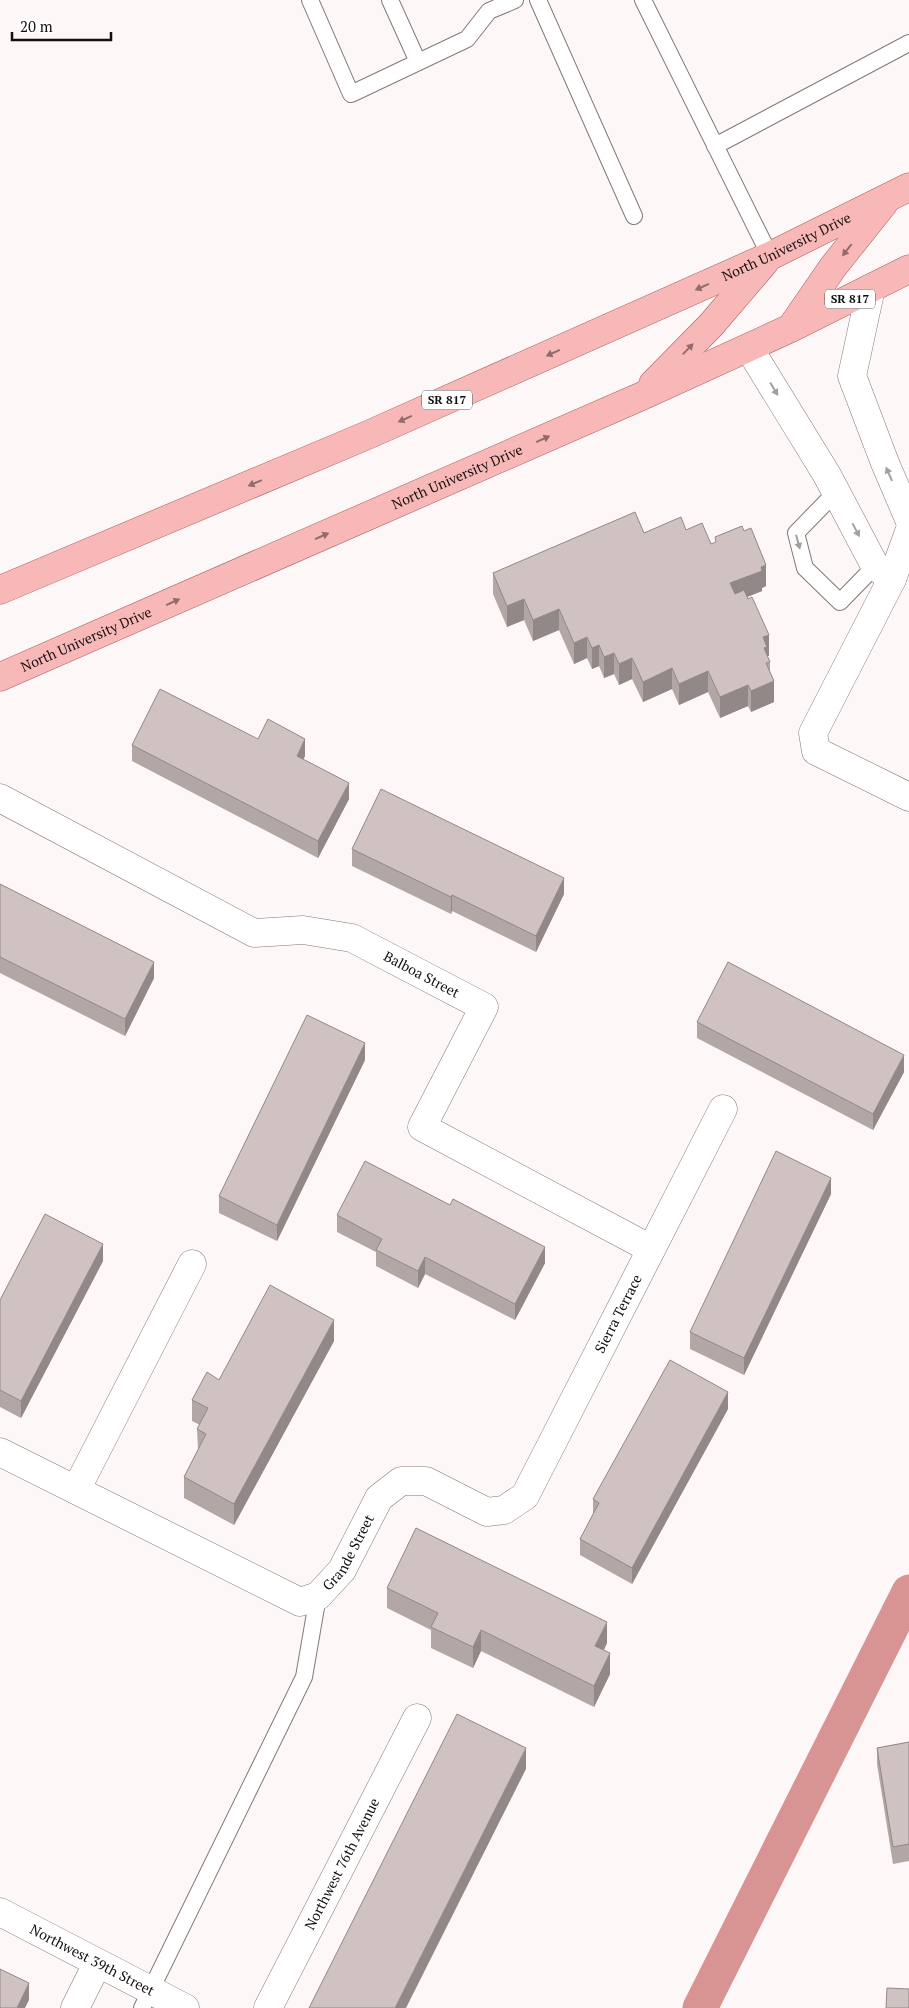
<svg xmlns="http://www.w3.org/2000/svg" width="909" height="2008" font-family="'PT Serif',serif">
  <rect width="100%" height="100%" fill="#fdf7f7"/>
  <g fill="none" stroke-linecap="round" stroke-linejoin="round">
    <path stroke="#d89492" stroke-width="35" d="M700 2008 909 1592"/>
    <g stroke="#847877" stroke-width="18">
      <g id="lane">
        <path d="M310 0 351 94 467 39 489 11 515 0"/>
        <path d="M390 0 418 62"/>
        <path d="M538 0 634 216"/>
        <path d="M643 0 770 256"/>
        <path d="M715 146 909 43"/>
        <path d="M836 492 796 533 805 568 840 602 875 566"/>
        <path d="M142 2008 304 1677 318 1596"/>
      </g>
    </g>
    <g stroke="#847877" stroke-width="29">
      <g id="street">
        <path d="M871 288 852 376 885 463 909 519"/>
        <path d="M749 348 827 475 875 566 892 579"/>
        <path d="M909 532 892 579 813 733 816 751 909 797"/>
        <path id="s1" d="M0 798 254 933 303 930 352 938 484 1007 422 1127 651 1249"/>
        <path id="s2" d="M0 1452 300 1602 318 1596 342 1570 379 1498 401 1481H426L487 1512 504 1510 525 1496 723 1109"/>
        <path d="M76 1490 192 1264"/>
        <path id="s3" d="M0 1912 185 2008"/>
        <path d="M75 2008 97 1964"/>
        <path id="s4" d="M268 2008 417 1718"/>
      </g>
    </g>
    <g stroke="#a75e5e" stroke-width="29">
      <g id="primary">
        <path d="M793 325 833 267 884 203"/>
        <path d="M653 384 711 325 764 263"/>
        <path id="s5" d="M0 590 370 434 770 256 909 187"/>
        <path id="s6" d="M0 677 642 396 791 328 909 269"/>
      </g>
    </g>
    <use href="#lane" stroke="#fff" stroke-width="16"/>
    <use href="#street" stroke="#fff" stroke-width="28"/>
    <use href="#primary" stroke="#f9b8b8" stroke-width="28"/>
  </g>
  <g fill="#b3a7a6">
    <path d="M686 530 711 544 766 586 762 588V591L747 597 769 656H767L770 662V671L774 702 751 712 748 706 720 718 708 692 679 705 672 689 643 702 632 679 619 685 614 674 604 678 599 666 592 669 587 658 574 664 559 630 533 641 524 620 507 627 493 594V573L644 533Z"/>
    <path d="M258 739 305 756 303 759 349 799 318 858 132 761V745Z"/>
    <path d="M352 849 564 894 536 952 452 911 451 914 352 866Z"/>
    <path d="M0 884 154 978 125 1036 0 973Z"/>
    <path d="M697 1022 904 1072 873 1130 697 1038Z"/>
    <path d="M365 1060 277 1241 219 1213V1196Z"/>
    <path d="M831 1194 744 1375 690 1349V1332Z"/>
    <path d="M337 1215 545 1263 515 1320 425 1274 418 1288 376 1266V1252L337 1232Z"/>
    <path d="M103 1261 21 1418 0 1407V1300Z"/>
    <path d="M334 1341 234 1525 184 1498V1477L198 1450 197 1429 200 1425 192 1421V1400L219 1380Z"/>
    <path d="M728 1409 632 1584 580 1555V1539L593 1514V1499Z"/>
    <path d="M387 1588 607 1643 604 1650 610 1674 594 1707 481 1651 473 1668 431 1648V1630L387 1608Z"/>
    <path d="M909 1742V1861L893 1864 877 1764V1748Z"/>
  </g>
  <g fill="#928887">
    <path d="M766 565V586L762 588V591L730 604V583L761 567Z"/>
    <path d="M524 599V620L507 627V606Z"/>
    <path d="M559 609V630L533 641V620Z"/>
    <path d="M769 635V656H767L764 669 763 637Z"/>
    <path d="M587 637V658L574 664V643Z"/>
    <path d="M599 645V666L592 669V648Z"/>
    <path d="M614 653V674L604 678V657Z"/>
    <path d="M632 658V679L619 685V664Z"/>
    <path d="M672 668V689L643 702V682Z"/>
    <path d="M708 671V692L679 705V684Z"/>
    <path d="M774 681V702L751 712V691Z"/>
    <path d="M748 685V706L720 718V697Z"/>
    <path d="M305 739V756L297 773V756Z"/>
    <path d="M349 783V799L318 858V841Z"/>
    <path d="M564 878V894L536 952V936Z"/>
    <path d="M452 895V911L451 914V897Z"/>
    <path d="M154 962V978L125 1036V1019Z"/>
    <path d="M365 1043V1060L277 1241V1225Z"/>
    <path d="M904 1055V1072L873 1130V1114Z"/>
    <path d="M831 1178V1194L744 1375V1358Z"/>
    <path d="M103 1244V1261L21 1418V1401Z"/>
    <path d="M545 1247V1263L515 1320V1304Z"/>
    <path d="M425 1257V1274L418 1288V1271Z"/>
    <path d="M334 1320V1341L234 1525V1504Z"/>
    <path d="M728 1392V1409L632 1584V1568Z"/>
    <path d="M607 1622V1643L595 1667V1646Z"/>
    <path d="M481 1630V1651L473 1668V1647Z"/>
    <path d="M610 1653V1674L594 1707V1686Z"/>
    <path d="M526 1748V1769L406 2008H395Z"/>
    <path d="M29 1983V2000L25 2008H17Z"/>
  </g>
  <g fill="#d0c2c1" stroke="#928887">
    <path d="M635 512 644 533 681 517 686 530 702 523 711 544 716 542 715 537 742 526 744 531 751 528 766 565 761 567 762 571 730 583 735 594 744 590 748 599 752 597 769 635 763 637 767 647 764 648 770 662 766 663 774 681 751 691 748 685 720 697 708 671 679 684 672 668 643 682 632 658 619 664 614 653 604 657 599 645 592 648 587 637 574 643 559 609 533 620 524 599 507 606 493 573Z"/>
    <path d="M160 689 258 739 268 719 305 739 297 756 349 783 318 841 132 745Z"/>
    <path d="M381 789 564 878 536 936 452 895 451 897 352 849Z"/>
    <path d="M0 884 154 962 125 1019 0 957Z"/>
    <path d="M728 962 904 1055 873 1114 697 1022Z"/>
    <path d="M307 1015 365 1043 277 1225 219 1196Z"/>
    <path d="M776 1151 831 1178 744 1358 690 1332Z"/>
    <path d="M365 1161 450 1205 453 1199 545 1247 515 1304 425 1257 418 1271 376 1250 382 1239 337 1215Z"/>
    <path d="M45 1214 103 1244 21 1401 0 1390V1300Z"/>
    <path d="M270 1285 334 1320 234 1504 184 1477 206 1434 197 1429 208 1408 192 1400 207 1372 219 1380Z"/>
    <path d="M670 1360 728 1392 632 1568 580 1539 599 1503 593 1499Z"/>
    <path d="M416 1528 607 1622 595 1646 610 1653 594 1686 481 1630 473 1647 431 1627 438 1613 387 1588Z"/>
    <path d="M457 1714 526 1748 395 2008H309Z"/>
    <path d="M909 1742V1844L893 1847 877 1748Z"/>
    <path d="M0 1969 29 1983 17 2008H0Z"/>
    <path d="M887 1988 909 1989V2008H886Z"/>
  </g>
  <defs><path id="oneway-solid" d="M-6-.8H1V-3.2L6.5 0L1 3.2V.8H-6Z" transform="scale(1.25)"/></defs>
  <g fill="#926c6c">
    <use href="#oneway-solid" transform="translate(847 250) rotate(128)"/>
    <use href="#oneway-solid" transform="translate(702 287) rotate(156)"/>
    <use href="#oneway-solid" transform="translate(688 349) rotate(-46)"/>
    <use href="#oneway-solid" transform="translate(553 353) rotate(156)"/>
    <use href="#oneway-solid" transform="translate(405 419) rotate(156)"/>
    <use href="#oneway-solid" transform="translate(543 439) rotate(-24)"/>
    <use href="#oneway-solid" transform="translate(255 483) rotate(157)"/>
    <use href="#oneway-solid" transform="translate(322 536) rotate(-24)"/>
    <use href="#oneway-solid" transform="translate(173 602) rotate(-24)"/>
  </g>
  <g fill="#a19f9f">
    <use href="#oneway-solid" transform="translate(774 389) rotate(59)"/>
    <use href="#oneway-solid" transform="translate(889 474) rotate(-114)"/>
    <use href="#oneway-solid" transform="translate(856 530) rotate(62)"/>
    <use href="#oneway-solid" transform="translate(798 542) rotate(75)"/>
  </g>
  <g text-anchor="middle" stroke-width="4" stroke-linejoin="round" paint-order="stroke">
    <g fill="#fff" stroke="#5b5858" stroke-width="1">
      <rect x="825" y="289.5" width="50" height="19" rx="4"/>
      <rect x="422" y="390.5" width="50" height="19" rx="4"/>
    </g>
    <g font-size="12" font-weight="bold" fill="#151010">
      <text x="850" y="303">SR 817</text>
      <text x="447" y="404">SR 817</text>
    </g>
    <g font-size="14" fill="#151010" stroke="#fff">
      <text dy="5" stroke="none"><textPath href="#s5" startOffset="858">North University Drive</textPath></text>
      <text dy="5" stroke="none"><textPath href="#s6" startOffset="499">North University Drive</textPath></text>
      <text dy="5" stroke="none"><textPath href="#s6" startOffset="94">North University Drive</textPath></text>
      <text dy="5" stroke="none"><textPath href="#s1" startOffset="465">Balboa Street</textPath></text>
      <text dy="5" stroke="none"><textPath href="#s2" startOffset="839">Sierra Terrace</textPath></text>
      <text dy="5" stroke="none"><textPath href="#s2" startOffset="408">Grande Street</textPath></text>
      <text dy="5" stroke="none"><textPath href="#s4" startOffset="162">Northwest 76th Avenue</textPath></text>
      <text dy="5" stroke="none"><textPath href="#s3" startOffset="104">Northwest 39th Street</textPath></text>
    </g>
  </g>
  <path d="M12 32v8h99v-8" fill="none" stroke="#151010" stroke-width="2.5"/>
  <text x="20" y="32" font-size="15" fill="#151010" stroke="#ffffff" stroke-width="4" paint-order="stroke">20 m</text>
</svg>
